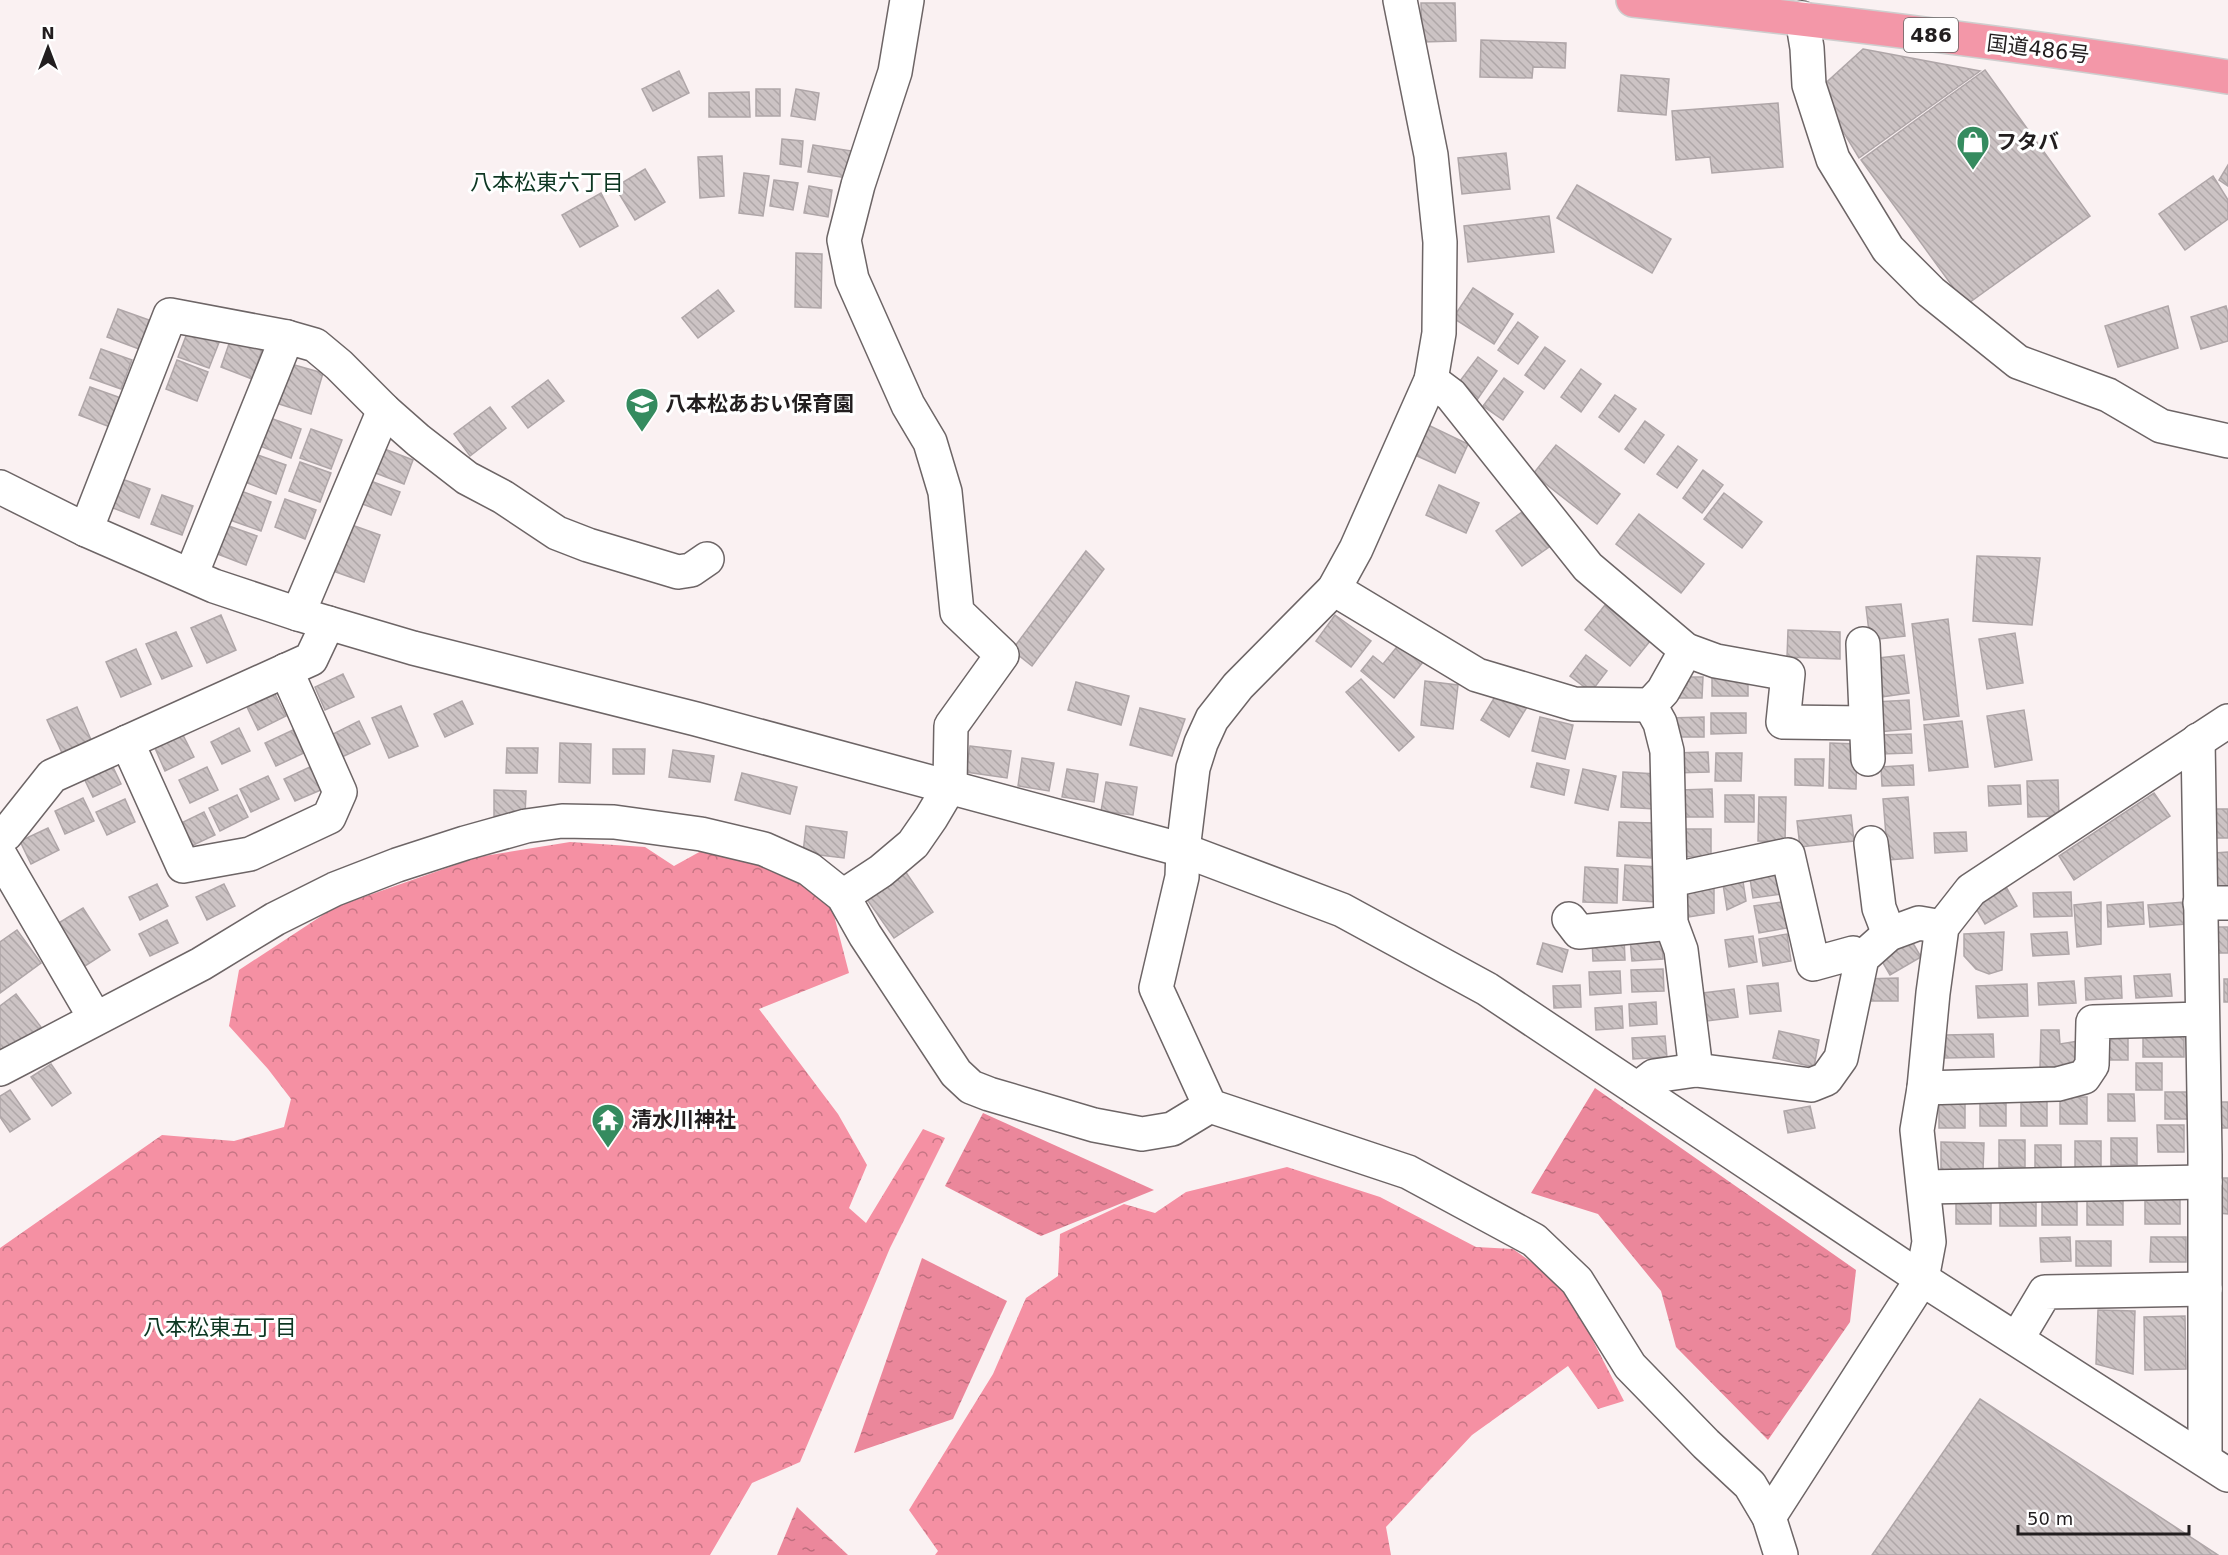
<svg xmlns="http://www.w3.org/2000/svg" width="2228" height="1555" font-family="'DejaVu Sans','Noto Sans JP',sans-serif">
  <defs>
    <pattern id="forest-crowns" width="20" height="18" patternUnits="userSpaceOnUse" patternTransform="scale(1.5)"><rect width="20" height="18" fill="#f590a3"/><path d="M2 6a3 3 0 1 1 6 0M12 15a3 3 0 1 1 6 0" fill="none" stroke="#c67584"/></pattern>
    <pattern id="water-ripples" width="26" height="14" patternUnits="userSpaceOnUse" patternTransform="scale(1.5)"><rect width="26" height="14" fill="#eb879b"/><path d="M2 4q2-2 4 0t4 0M15 11q2-2 4 0t4 0" fill="none" stroke="#be6e7e"/></pattern>
    <pattern id="building-back-hatch" width="6" height="6" patternUnits="userSpaceOnUse" patternTransform="scale(1.5)"><rect width="6" height="6" fill="#ccc3c4"/><path d="M-1 5l2 2M0 0l6 6M5-1l2 2" fill="none" stroke="#afa7a8"/></pattern>
  </defs>
  <rect width="100%" height="100%" fill="#faf1f2"/>
  <g fill="url(#forest-crowns)">
    <path d="M570 842 645 847 674 866 712 845 828 892 849 973 759 1009 838 1114 867 1165 849 1208 866 1223 923 1129 945 1138 890 1248 800 1462 752 1483 710 1555H0V1248L162 1135 234 1141 284 1127 291 1099 268 1069 229 1026 239 970 335 907 478 857Z"/>
    <path d="M1287 1167 1380 1197 1476 1247 1513 1249 1565 1286 1624 1401 1598 1409 1568 1366 1472 1435 1386 1527 1391 1555H935L938 1551 909 1510 993 1374 1026 1298 1058 1276 1060 1234 1124 1204 1155 1213 1186 1192Z"/>
  </g>
  <g fill="url(#water-ripples)">
    <path d="M1595 1088 1856 1270 1850 1322 1768 1440 1676 1347 1661 1291 1598 1214 1531 1193Z"/>
    <path d="M983 1113 1154 1190 1041 1236 945 1186Z"/>
    <path d="M922 1258 1007 1301 953 1419 854 1453Z"/>
    <path d="M797 1507 848 1555H777Z"/>
  </g>
  <g fill="url(#building-back-hatch)" stroke="#afa6a8" stroke-width="1.5">
    <path d="M1421 3H1455L1456 41 1422 42Z"/>
    <path d="M1481 40 1566 43 1565 68 1533 67 1532 78 1480 77Z"/>
    <path d="M1863 49 1980 71 1859 158 1818 90Z"/>
    <path d="M1985 70 2090 216 1966 305 1861 160Z"/>
    <path d="M679 71 689 93 653 111 642 89Z"/>
    <path d="M1621 75 1669 79 1666 115 1618 111Z"/>
    <rect x="756" y="89" width="24" height="27"/>
    <path d="M796 89 819 93 815 120 791 116Z"/>
    <path d="M749 92 750 117H709V93Z"/>
    <path d="M1778 103 1783 167 1712 173 1710 157 1676 160 1672 111Z"/>
    <path d="M782 139 803 141 801 167 780 164Z"/>
    <path d="M813 145 852 151 847 178 808 172Z"/>
    <path d="M1506 153 1510 189 1462 194 1458 158Z"/>
    <path d="M722 156 724 196 700 198 698 157Z"/>
    <path d="M2228 165V186L2219 180Z"/>
    <path d="M645 169 665 202 635 220 615 187Z"/>
    <path d="M744 173 769 176 763 216 739 213Z"/>
    <path d="M2213 176 2228 200V219L2185 250 2159 214Z"/>
    <path d="M774 180 798 183 793 210 770 206Z"/>
    <path d="M1577 185 1671 239 1652 273 1557 218Z"/>
    <path d="M809 186 832 190 828 217 804 213Z"/>
    <path d="M601 193 618 226 580 247 562 215Z"/>
    <path d="M1549 216 1554 252 1468 262 1464 226Z"/>
    <path d="M796 253 822 254 821 308 795 307Z"/>
    <path d="M1473 288 1513 314 1494 344 1453 318Z"/>
    <path d="M718 290 734 311 698 338 682 318Z"/>
    <path d="M2168 306 2178 348 2118 367 2105 326Z"/>
    <path d="M2226 306 2228 313V341L2201 349 2191 317Z"/>
    <path d="M118 309 149 320 139 349 107 337Z"/>
    <path d="M1518 322 1538 337 1518 364 1498 350Z"/>
    <path d="M189 328 220 340 209 368 178 357Z"/>
    <path d="M231 338 262 350 252 379 221 367Z"/>
    <path d="M1545 347 1565 361 1544 389 1525 375Z"/>
    <path d="M101 349 132 360 121 389 90 378Z"/>
    <path d="M1478 357 1497 371 1477 400 1457 385Z"/>
    <path d="M177 360 208 372 197 401 166 389Z"/>
    <path d="M291 364 323 373 311 414 279 404Z"/>
    <path d="M1581 369 1601 384 1581 412 1561 397Z"/>
    <path d="M1504 378 1523 392 1503 420 1483 406Z"/>
    <path d="M548 380 564 401 528 428 512 407Z"/>
    <path d="M90 387 121 398 110 427 79 415Z"/>
    <path d="M1615 395 1636 409 1619 432 1599 417Z"/>
    <path d="M490 407 506 428 470 456 454 434Z"/>
    <path d="M270 418 301 429 291 458 260 446Z"/>
    <path d="M1645 421 1664 435 1644 463 1625 449Z"/>
    <path d="M1428 425 1468 444 1455 473 1415 455Z"/>
    <path d="M311 429 342 440 331 469 300 458Z"/>
    <path d="M1556 445 1620 494 1597 524 1533 474Z"/>
    <path d="M1678 446 1697 460 1677 488 1657 474Z"/>
    <path d="M382 448 413 460 404 484 373 472Z"/>
    <path d="M255 454 286 465 276 494 245 482Z"/>
    <path d="M300 462 331 473 320 502 289 491Z"/>
    <path d="M1703 470 1723 485 1702 513 1683 498Z"/>
    <path d="M119 478 150 489 139 518 108 506Z"/>
    <path d="M368 480 400 492 391 515 360 503Z"/>
    <path d="M1439 485 1479 503 1466 533 1426 515Z"/>
    <path d="M241 491 271 502 261 531 230 520Z"/>
    <path d="M1724 493 1762 522 1742 548 1704 519Z"/>
    <path d="M162 495 193 506 182 535 151 524Z"/>
    <path d="M285 499 316 510 305 539 275 527Z"/>
    <path d="M1522 512 1549 547 1522 566 1496 531Z"/>
    <path d="M1639 514 1704 564 1681 593 1616 544Z"/>
    <path d="M349 524 380 535 364 582 333 571Z"/>
    <path d="M226 525 257 536 246 565 215 553Z"/>
    <path d="M1086 551 1104 569 1032 666 1012 650Z"/>
    <path d="M1977 556 2040 558 2032 625 1973 621Z"/>
    <path d="M1901 604 1905 636 1870 640 1866 607Z"/>
    <path d="M1605 605 1650 641 1630 666 1585 630Z"/>
    <path d="M221 615 236 650 207 663 191 628Z"/>
    <path d="M1335 615 1371 641 1351 667 1316 641Z"/>
    <path d="M1948 619 1959 716 1924 720 1912 624Z"/>
    <path d="M1788 630 1840 632V659L1787 657Z"/>
    <path d="M176 632 192 666 162 679 146 644Z"/>
    <path d="M2015 633 2023 683 1987 689 1979 639Z"/>
    <path d="M1400 643 1423 662 1394 698 1361 671 1373 656 1383 664Z"/>
    <path d="M136 649 151 684 121 697 106 662Z"/>
    <path d="M1586 655 1607 671 1591 692 1570 676Z"/>
    <path d="M1904 655 1909 693 1875 698 1870 659Z"/>
    <path d="M343 674 354 697 325 710 315 687Z"/>
    <rect x="1712" y="676" width="36" height="20"/>
    <path d="M1688 677H1703L1702 698H1673L1674 685H1687Z"/>
    <path d="M1361 679 1414 737 1399 751 1346 692Z"/>
    <path d="M1425 681 1458 685 1453 729 1421 725Z"/>
    <path d="M1076 682 1129 696 1121 725 1068 710Z"/>
    <path d="M1499 690 1527 707 1509 737 1481 720Z"/>
    <path d="M275 694 286 716 258 730 247 707Z"/>
    <path d="M1909 700 1911 729 1877 732 1875 702Z"/>
    <path d="M462 701 473 724 445 737 434 714Z"/>
    <path d="M401 706 418 746 389 758 372 718Z"/>
    <path d="M77 707 92 742 63 755 47 720Z"/>
    <path d="M1140 708 1185 719 1172 756 1130 745Z"/>
    <path d="M2024 710 2032 760 1995 767 1987 716Z"/>
    <path d="M1711 713H1746V733L1711 734Z"/>
    <path d="M1540 717 1573 725 1565 759 1532 751Z"/>
    <path d="M1704 717V737H1668V718Z"/>
    <path d="M359 721 370 744 342 757 331 735Z"/>
    <path d="M1962 721 1968 767 1929 771 1924 725Z"/>
    <path d="M239 728 250 751 222 764 211 742Z"/>
    <path d="M293 730 304 753 276 766 265 743Z"/>
    <path d="M1911 734 1912 753 1880 754 1879 735Z"/>
    <path d="M183 735 194 757 165 771 155 748Z"/>
    <path d="M560 743 591 744 590 783 559 782Z"/>
    <path d="M1830 743 1857 744 1856 789 1829 788Z"/>
    <path d="M970 746 1011 751 1007 778 966 772Z"/>
    <path d="M507 748H538L537 773H506Z"/>
    <path d="M613 749H645L644 774H613Z"/>
    <path d="M673 750 714 756 710 782 669 777Z"/>
    <path d="M1708 752 1709 772 1673 773V753Z"/>
    <path d="M1716 753H1742L1741 781H1715Z"/>
    <path d="M1022 758 1054 763 1049 791 1018 786Z"/>
    <path d="M1795 759H1824L1823 786 1795 785Z"/>
    <path d="M110 761 121 784 93 797 82 774Z"/>
    <path d="M1537 763 1569 770 1564 795 1531 787Z"/>
    <path d="M1913 765 1914 785 1882 786 1881 767Z"/>
    <path d="M312 766 323 789 295 801 284 779Z"/>
    <path d="M207 767 218 790 190 803 179 780Z"/>
    <path d="M1067 769 1098 774 1094 802 1062 797Z"/>
    <path d="M1583 769 1616 776 1608 810 1575 803Z"/>
    <path d="M1623 772 1657 774 1655 809 1621 807Z"/>
    <path d="M742 773 797 787 790 814 735 800Z"/>
    <path d="M268 776 279 799 251 812 240 789Z"/>
    <path d="M2058 780 2059 816 2028 817 2027 781Z"/>
    <path d="M1106 782 1137 787 1133 815 1101 811Z"/>
    <path d="M2020 785 2021 804 1989 806 1988 786Z"/>
    <path d="M1712 789 1713 817H1679V790Z"/>
    <path d="M494 790 526 791 525 816H494Z"/>
    <path d="M2154 793 2170 816 2074 880 2059 856Z"/>
    <path d="M237 795 248 817 220 831 209 808Z"/>
    <rect x="1725" y="795" width="29" height="27"/>
    <path d="M1759 797H1786L1785 842 1758 841Z"/>
    <path d="M1908 797 1913 858 1888 860 1883 799Z"/>
    <path d="M83 798 94 821 65 834 55 811Z"/>
    <path d="M125 799 135 822 107 835 96 812Z"/>
    <rect x="2216" y="809" width="12" height="29"/>
    <path d="M204 812 215 835 187 848 177 825Z"/>
    <path d="M1851 815 1854 841 1800 847 1797 821Z"/>
    <path d="M1619 822 1653 823 1651 858 1617 856Z"/>
    <path d="M806 826 847 832 844 858 803 853Z"/>
    <path d="M48 828 59 850 31 864 20 841Z"/>
    <path d="M1677 829H1711V856L1678 857Z"/>
    <path d="M1966 832 1967 851 1935 853 1934 833Z"/>
    <path d="M2228 852V890L2217 891 2215 853Z"/>
    <path d="M1625 865 1659 867 1657 902 1623 900Z"/>
    <path d="M1585 867 1618 869 1617 903 1583 902Z"/>
    <path d="M1777 867 1781 894 1753 898 1749 872Z"/>
    <path d="M905 871 933 912 894 938 866 898Z"/>
    <path d="M1742 875 1746 901 1727 910 1722 878Z"/>
    <path d="M157 884 168 906 140 920 129 897Z"/>
    <path d="M224 884 235 906 207 920 196 897Z"/>
    <path d="M1714 886V913L1682 918 1678 892Z"/>
    <path d="M2006 887 2017 906 1985 924 1974 905Z"/>
    <path d="M2071 892 2072 916 2034 917 2033 893Z"/>
    <path d="M1782 902 1787 928 1759 933 1754 906Z"/>
    <path d="M2101 902V944L2077 947 2074 905Z"/>
    <path d="M2143 902 2144 924 2108 927 2107 905Z"/>
    <path d="M2184 902 2186 924 2150 927 2148 905Z"/>
    <path d="M83 908 110 950 85 966 57 924Z"/>
    <path d="M167 920 178 943 150 956 139 934Z"/>
    <path d="M2218 927H2228V953H2217Z"/>
    <path d="M17 930 41 963 0 993V942Z"/>
    <path d="M2004 932 2002 970 1989 974 1976 969 1964 956V934Z"/>
    <path d="M2067 932 2069 954 2033 956 2031 934Z"/>
    <path d="M1787 934 1791 961 1763 966 1759 939Z"/>
    <path d="M1753 936 1757 962 1729 967 1725 940Z"/>
    <path d="M1624 937 1625 960 1593 961 1592 939Z"/>
    <path d="M1662 937 1663 959 1632 961 1630 938Z"/>
    <path d="M1910 938 1921 957 1890 975 1879 956Z"/>
    <path d="M1543 943 1568 950 1562 972 1537 964Z"/>
    <path d="M1663 969 1664 991 1632 992 1631 970Z"/>
    <path d="M1620 971 1621 993 1590 995 1589 972Z"/>
    <path d="M2170 974 2172 996 2136 998 2134 976Z"/>
    <path d="M2121 976 2122 998 2086 1000 2085 978Z"/>
    <path d="M1898 978V1001H1862V979Z"/>
    <rect x="2224" y="979" width="4" height="23"/>
    <path d="M2074 981 2076 1003 2039 1005 2038 983Z"/>
    <path d="M1778 983 1781 1011 1750 1014 1747 986Z"/>
    <path d="M2027 984 2028 1016 1978 1018 1976 986Z"/>
    <path d="M1580 985 1581 1007 1554 1008 1553 986Z"/>
    <path d="M1734 989 1738 1017 1707 1021 1703 993Z"/>
    <path d="M16 994 41 1027 0 1057V1006Z"/>
    <path d="M1656 1002 1657 1024 1630 1026 1629 1004Z"/>
    <path d="M1622 1006 1623 1028 1596 1030 1595 1008Z"/>
    <path d="M2041 1030H2059L2060 1044 2079 1041 2077 1066 2040 1068Z"/>
    <rect x="2143" y="1030" width="41" height="27"/>
    <path d="M1779 1031 1819 1040 1814 1067 1773 1058Z"/>
    <rect x="2102" y="1033" width="26" height="27"/>
    <path d="M1993 1034 1994 1057 1945 1058V1035Z"/>
    <path d="M1665 1036 1667 1057 1633 1059 1632 1038Z"/>
    <rect x="2136" y="1063" width="26" height="27"/>
    <path d="M51 1064 71 1093 52 1106 31 1077Z"/>
    <path d="M10 1090 30 1119 10 1132 0 1117V1096Z"/>
    <rect x="2165" y="1092" width="26" height="27"/>
    <path d="M2108 1094H2134L2135 1121H2108Z"/>
    <rect x="2060" y="1097" width="27" height="27"/>
    <rect x="1980" y="1099" width="26" height="27"/>
    <rect x="2021" y="1099" width="26" height="27"/>
    <rect x="1939" y="1102" width="26" height="26"/>
    <rect x="2218" y="1102" width="10" height="26"/>
    <path d="M1810 1106 1815 1128 1788 1133 1784 1111Z"/>
    <path d="M2157 1125H2184V1152H2158Z"/>
    <rect x="2111" y="1138" width="26" height="27"/>
    <rect x="1999" y="1140" width="26" height="27"/>
    <rect x="2075" y="1141" width="26" height="27"/>
    <path d="M1941 1142 1984 1143 1983 1171 1941 1170Z"/>
    <rect x="2035" y="1145" width="26" height="26"/>
    <path d="M2220 1178H2228V1214L2219 1213Z"/>
    <rect x="1956" y="1199" width="35" height="25"/>
    <rect x="2145" y="1199" width="35" height="25"/>
    <rect x="2042" y="1200" width="35" height="25"/>
    <rect x="2087" y="1200" width="36" height="25"/>
    <rect x="2000" y="1201" width="36" height="25"/>
    <path d="M2070 1237 2071 1261 2041 1262 2040 1238Z"/>
    <path d="M2151 1237H2186V1262H2150Z"/>
    <rect x="2076" y="1241" width="35" height="25"/>
    <path d="M2098 1310 2135 1311 2133 1374 2096 1364Z"/>
    <path d="M2185 1316 2186 1369 2145 1370 2144 1317Z"/>
    <path d="M1980 1399 2218 1555H1872Z"/>
  </g>
  <g fill="none" stroke-linecap="round" stroke-linejoin="round">
    <g stroke="#6d6566" stroke-width="36">
      <g id="minor">
        <path d="M1400 0 1431 155 1440 242 1439 333 1431 380 1356 549 1334 589 1238 686 1212 719 1201 743 1193 768 1183 850 1182 877 1156 988 1210 1106 1408 1172 1534 1240 1577 1281 1630 1366 1706 1444 1750 1485 1769 1517 1781 1555"/>
        <path d="M1802 18 1807 48 1809 85 1833 159 1888 249 1931 292 2018 362 2108 395 2161 426 2228 441"/>
        <path d="M1431 380 1451 395 1588 567 1686 650 1716 661 1788 674 1783 722 1866 723"/>
        <path d="M0 487 86 530 214 586 298 614 413 648 696 719 1183 850 1342 910 1487 989 1922 1279 2228 1475"/>
        <path d="M86 530 170 315 287 337 315 345 339 365 384 410 418 440 467 478 503 497 557 533 588 545 678 572 691 570 707 559"/>
        <path d="M191 575 287 337"/>
        <path d="M1334 589 1477 675 1574 704 1650 705 1663 691 1686 650"/>
        <path d="M298 614 384 410"/>
        <path d="M1863 644 1868 759"/>
        <path d="M1650 705 1660 723 1667 751 1671 923 1681 950 1696 1070"/>
        <path d="M2198 740 2205 1155V1458"/>
        <path d="M127 742 183 866 250 854 329 817 340 792 286 670"/>
        <path d="M0 838 6 834 52 776 311 659 328 623"/>
        <path d="M1871 843 1879 908 1889 934"/>
        <path d="M0 855 95 1018"/>
        <path d="M1671 880 1788 855 1813 964 1853 953 1862 958"/>
        <path d="M843 896 881 871 913 844 931 818 950 786 951 726 1002 655 957 612 945 492 930 442 908 405 852 279 844 240 858 185 895 72 907 0"/>
        <path d="M2200 903H2228"/>
        <path d="M1569 919 1579 932 1671 923"/>
        <path d="M0 1069 201 964 275 919 335 889 397 865 465 843 526 826 562 821 614 822 701 834 764 849 809 869 843 896 865 935 956 1073 971 1087 989 1094 1094 1125 1142 1134 1172 1129 1210 1106"/>
        <path d="M1924 1088 2058 1084 2084 1077 2092 1065 2093 1022 2202 1019"/>
        <path d="M1637 1089 1654 1076 1696 1070 1811 1085 1826 1079 1841 1058 1862 958 1889 934 1919 923 1942 927"/>
        <path d="M1924 1187 2205 1182"/>
        <path d="M2017 1339 2045 1292 2205 1289"/>
        <path d="M1769 1517 1922 1279 1929 1242 1917 1130 1924 1088 1933 993 1942 927 1971 890 2228 721"/>
      </g>
    </g>
    <g stroke="#cecece" stroke-width="36">
      <path id="highway" d="M1633 0C1832 22 2031 45 2228 77"/>
    </g>
    <use href="#minor" stroke="#fff" stroke-width="33"/>
    <use href="#highway" stroke="#f397a8" stroke-width="33"/>
  </g>
  <defs>
    <g id="shop-pin" transform="scale(1.725)"><path d="M0 17L-7.5 6A9.5 9.5 0 1 1 7.5 6Z" fill="#358b5f" stroke="#fff"/><path d="M-5-2.5h2.3a2.7 3.5 0 0 1 5.4 0H5L5.5 6h-11ZM-1.5-2.5h3a1.5 2.3 0 0 0-3 0Z" fill="#fff"/></g>
    <g id="school-pin" transform="scale(1.725)"><path d="M0 17L-7.5 6A9.5 9.5 0 1 1 7.5 6Z" fill="#358b5f" stroke="#fff"/><path d="M0-5L7-2L0 1L-7-2ZM-4 1L0 2.5L4 1V4Q0 6-4 4Z" fill="#fff"/></g>
    <g id="temple-pin" transform="scale(1.725)"><path d="M0 17L-7.5 6A9.5 9.5 0 1 1 7.5 6Z" fill="#358b5f" stroke="#fff"/><path d="M0-6L5-2H3V0L6.5 2.5H4V6H1.5V3h-3V6H-4V2.5H-6.5L-3 0V-2H-5Z" fill="#fff"/></g>
  </defs>
  <g fill-rule="evenodd">
    <use href="#shop-pin" x="1973" y="142"/>
    <use href="#school-pin" x="642" y="404"/>
    <use href="#temple-pin" x="608" y="1120"/>
  </g>
  <g text-anchor="middle" stroke-width="6" stroke-linejoin="round" paint-order="stroke">
    <rect fill="#fff" stroke="#646262" stroke-width="1.5" x="1904" y="18" width="54" height="34" rx="4.5"/>
    <g font-size="20" font-weight="bold" fill="#221e1f">
      <text x="1931" y="42">486</text>
    </g>
    <g font-size="21" fill="#221e1f" stroke="#fff">
      <text transform="translate(2038 49) rotate(7)" y="7">国道486号</text>
    </g>
    <g font-size="21" font-weight="bold" fill="#221e1f" stroke="#fff" text-anchor="start">
      <text x="1996" y="149">フタバ</text>
      <text x="665" y="411">八本松あおい保育園</text>
      <text x="631" y="1127">清水川神社</text>
    </g>
    <g font-size="22" fill="#0d3722" stroke="#fff">
      <text x="547" y="190">八本松東六丁目</text>
      <text x="220" y="1335">八本松東五丁目</text>
    </g>
  </g>
  <g transform="translate(48 48)" stroke="#ffffff" stroke-width="4.5" paint-order="stroke">
  <path d="M0-4.5L10 22L0 15L-10 22Z" fill="#221e1f"/>
  <text y="-9" font-size="16" font-weight="bold" text-anchor="middle" fill="#221e1f">N</text>
  </g>
  <path d="M2018 1525v9h171v-9" fill="none" stroke="#221e1f" stroke-width="3"/>
  <text x="2027" y="1525" font-size="18" fill="#221e1f" stroke="#ffffff" stroke-width="4.5" paint-order="stroke">50 m</text>
</svg>
